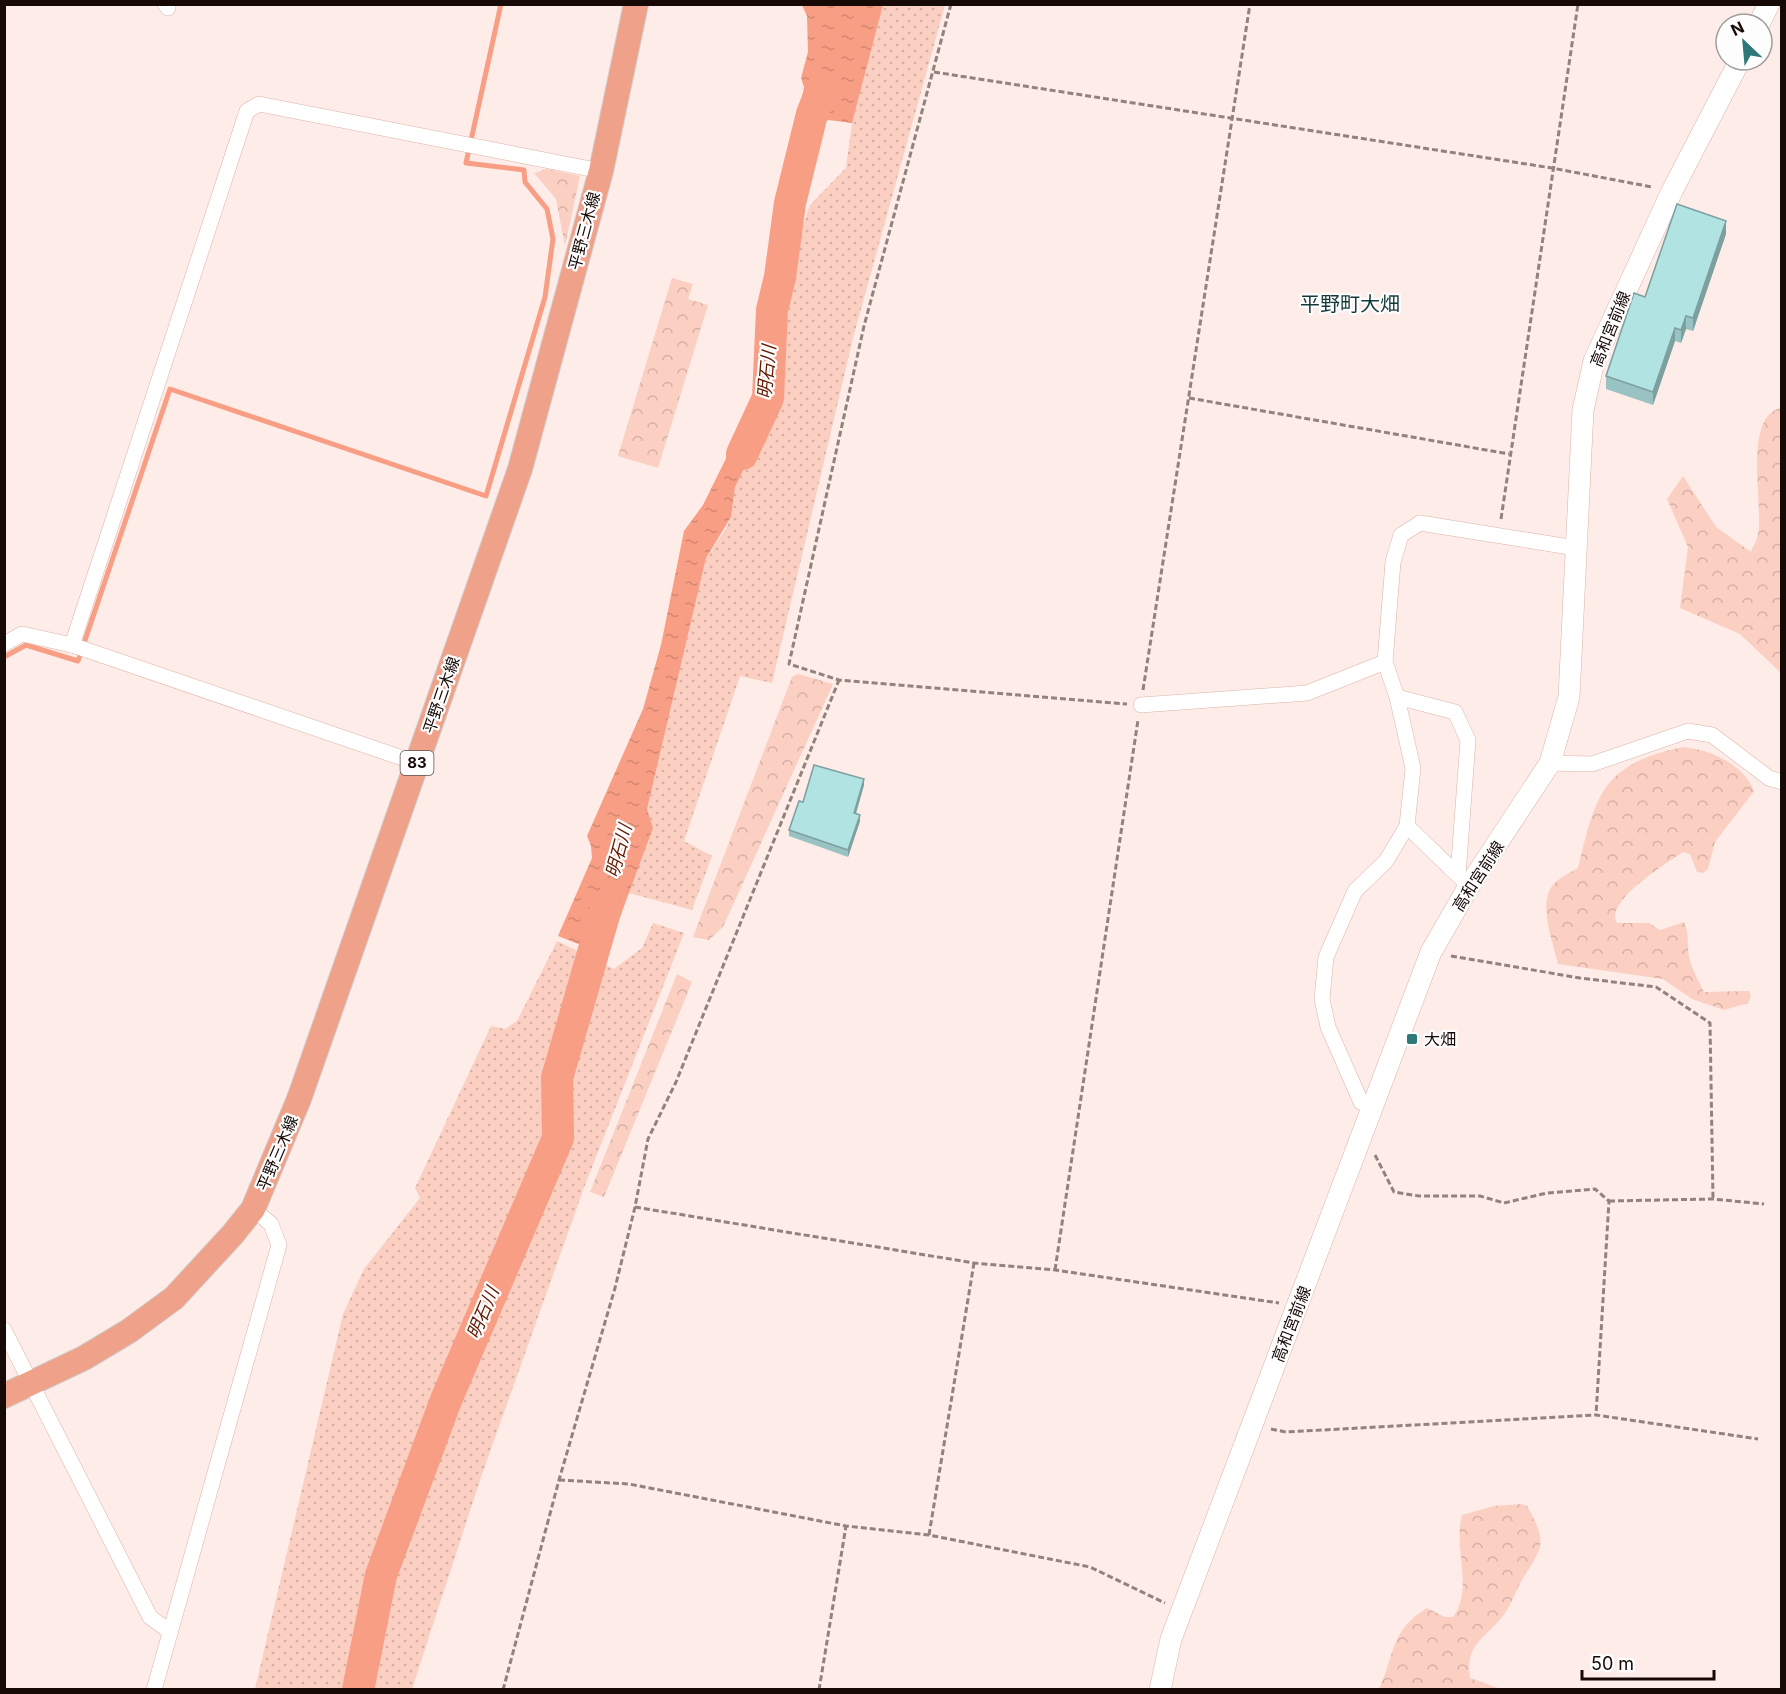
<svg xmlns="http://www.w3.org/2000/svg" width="1786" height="1694" font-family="Inter,'Noto Sans JP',sans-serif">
  <defs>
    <pattern id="grass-dots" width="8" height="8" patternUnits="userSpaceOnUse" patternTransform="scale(1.5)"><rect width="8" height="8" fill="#fbcfc2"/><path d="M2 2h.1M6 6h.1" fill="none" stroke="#d6b0a5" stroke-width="1.8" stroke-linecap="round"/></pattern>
    <pattern id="forest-crowns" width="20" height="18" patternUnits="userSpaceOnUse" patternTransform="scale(1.5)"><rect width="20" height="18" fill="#fbcfc2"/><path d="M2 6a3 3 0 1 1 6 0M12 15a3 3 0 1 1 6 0" fill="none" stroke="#d6b0a5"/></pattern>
    <pattern id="water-ripples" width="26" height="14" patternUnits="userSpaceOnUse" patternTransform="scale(1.5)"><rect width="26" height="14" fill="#f79e84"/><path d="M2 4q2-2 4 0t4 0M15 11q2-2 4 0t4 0" fill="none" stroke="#d38770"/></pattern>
  </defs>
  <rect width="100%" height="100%" fill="#fdece7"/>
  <g fill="url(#grass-dots)">
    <path d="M883 5H945L853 338 772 683 740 676 684 841 712 856 692 910 629 893 653 828 647 809 706 558 725 530 731 517 735 487 754 448 764 417 785 381V339L795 249 810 205 846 168 852 123Z"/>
    <path d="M653 923 684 933 585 1185 481 1477 412 1689H255L343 1314 364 1269 420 1198 415 1188 491 1026 505 1029 517 1021 557 941 614 969 642 948Z"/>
  </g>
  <g fill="url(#forest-crowns)">
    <path d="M547 169 580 176 565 246 556 199 534 173Z"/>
    <path d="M672 278 693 284 688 299 708 305 658 468 618 456Z"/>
    <path d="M1781 408H1782L1781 673 1740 634 1680 608 1688 547 1667 499 1683 476 1716 527 1751 552C1753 547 1757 540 1758 535 1764 507 1742 416 1781 408Z"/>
    <path d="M798 674 833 684 723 927 709 940 693 937 792 677Z"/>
    <path d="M1683 747C1711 750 1743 764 1754 791L1715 842 1708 869 1703 873 1697 872 1690 854 1683 852C1667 863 1604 901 1617 923H1649L1660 930 1684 922C1690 933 1686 948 1690 961 1693 971 1699 982 1704 992L1749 991 1751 997 1748 1003 1724 1010 1692 999 1663 979 1558 964C1553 942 1535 898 1557 881 1563 876 1571 872 1578 868 1596 794 1602 764 1683 747Z"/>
    <path d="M677 974 692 982 604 1197 590 1192Z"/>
    <path d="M1521 1504 1527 1506C1548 1544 1543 1546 1522 1580 1516 1590 1512 1603 1505 1613 1488 1637 1464 1643 1470 1678L1501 1689H1379C1395 1655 1390 1630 1427 1608L1445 1617H1453C1474 1589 1453 1548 1462 1515L1494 1506Z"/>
  </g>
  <g fill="url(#water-ripples)">
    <path d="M802 5H883L852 123 828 120 814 130 801 131 797 127 804 87 801 78 808 52 807 16Z"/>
    <path d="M749 412 764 417 754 448 735 487 731 517 706 558 647 809 653 828 606 955 558 936 592 858 591 846 587 836 643 709 661 645 684 531 703 505Z"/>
  </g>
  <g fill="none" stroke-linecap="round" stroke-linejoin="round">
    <path stroke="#f79e84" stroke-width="5" d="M4 657 26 645 78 661 170 389 486 496 545 297 553 239 547 209 525 182 524 170 466 163 501 4"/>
    <g stroke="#f79e84" stroke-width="32">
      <path d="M742 454 768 398 772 310 780 277 790 203 812 114 822 89"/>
      <path d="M358 1690 381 1575 446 1400 558 1138 557 1078 606 908"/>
    </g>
    <g stroke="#dcb4a8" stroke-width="16">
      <g id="street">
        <path d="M165 4 168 8"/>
        <path d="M4 644 22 634 72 645 417 763"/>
        <path d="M72 645 247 111 259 104 601 171"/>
        <path d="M1385 662 1397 697 1413 768 1407 826 1469 886"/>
        <path d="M1397 697 1455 712 1468 740 1458 875"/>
        <path d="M1141 705 1307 693 1385 662 1393 562 1401 535 1420 523 1576 548"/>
        <path d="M1550 763 1592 764 1688 731 1712 735 1769 778 1782 782"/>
        <path d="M1372 1109 1361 1102 1328 1027 1322 999 1326 957 1355 891 1386 861 1407 826"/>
        <path d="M4 1330 150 1617 169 1631"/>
        <path d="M154 1690 279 1245 271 1224 253 1209"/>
      </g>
    </g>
    <g stroke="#dcb4a8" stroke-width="22">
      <g id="secondary">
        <path d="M1759 24 1769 4"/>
        <path d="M1160 1690 1171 1639 1431 952 1469 886 1550 763 1569 697 1583 410 1594 361 1672 191 1740 60"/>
      </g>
    </g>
    <g stroke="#d0cecd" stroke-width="26">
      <path id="primary" d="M4 1396 84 1358 129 1331 174 1298 233 1234 253 1209 299 1099 520 469 601 171 636 4"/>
    </g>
    <g stroke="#91827e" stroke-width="3" stroke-dasharray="6 3" stroke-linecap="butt">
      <path d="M951 4 864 326 789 664 839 680 1127 704"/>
      <path d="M934 72 1552 168 1652 187"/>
      <path d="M1189 398 1509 454"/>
      <path d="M1501 519 1578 4"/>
      <path d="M1143 690 1250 4"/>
      <path d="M1451 956 1580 978 1656 987 1710 1023 1713 1199"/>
      <path d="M1375 1155 1394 1192 1419 1196H1480L1504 1203 1547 1193 1595 1189 1609 1201 1596 1415"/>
      <path d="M1609 1201 1713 1199 1764 1204"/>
      <path d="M635 1207 974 1263 1055 1270 1279 1303"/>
      <path d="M1055 1270 1138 720"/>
      <path d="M1271 1429 1286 1432 1596 1415 1758 1439"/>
      <path d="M559 1480 629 1484 846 1526 929 1535 1090 1567 1165 1603"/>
      <path d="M929 1535 974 1263"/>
      <path d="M503 1690 559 1480 615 1288 635 1207 648 1139 676 1082 839 680"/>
      <path d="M819 1690 846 1526"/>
    </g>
    <use href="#street" stroke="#fff" stroke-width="15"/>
    <use href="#secondary" stroke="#fff" stroke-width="21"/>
    <use href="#primary" stroke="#efa18a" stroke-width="24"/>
  </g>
  <g fill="#99c3c3">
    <path d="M1726 234 1693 331 1686 329 1681 343 1675 341 1653 405 1606 389V376L1645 297Z"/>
    <path d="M864 785 856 814 860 821 848 857 789 836V830L803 802Z"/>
  </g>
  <g fill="#7d9f9f">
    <path d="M1726 221V234L1693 331V318Z"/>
    <path d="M1686 316V329L1681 343V330Z"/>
    <path d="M1675 328V341L1653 405V392Z"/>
    <path d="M864 779V785L854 819V813Z"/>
    <path d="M860 815V821L848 857V850Z"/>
  </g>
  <g fill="#b2e3e3" stroke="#7d9f9f" stroke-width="1.5">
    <path d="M1677 204 1726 221 1693 318 1686 316 1681 330 1675 328 1653 392 1606 376 1634 293 1645 297Z"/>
    <path d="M814 765 864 779 854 813 860 815 848 850 789 830 799 801 803 802Z"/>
  </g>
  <rect fill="#2e7879" stroke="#fdfdfd" stroke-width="2" x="1406" y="1033" width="12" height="12" rx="3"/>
  <g text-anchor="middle" stroke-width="4.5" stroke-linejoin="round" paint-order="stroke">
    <rect fill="#fdfdfd" stroke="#5b5250" stroke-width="1.5" x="400.5" y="751" width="33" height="24" rx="4.5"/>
    <g font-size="15" font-weight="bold" fill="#160906">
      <text x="417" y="768">83</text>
    </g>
    <g font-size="16" fill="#160906" stroke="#fdfdfd">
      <text transform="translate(584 231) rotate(-75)" y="6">平野三木線</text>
      <text transform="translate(1610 329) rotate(-68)" y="6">高和宮前線</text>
      <text transform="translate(441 695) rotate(-71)" y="6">平野三木線</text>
      <text transform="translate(1478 876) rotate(-57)" y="6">高和宮前線</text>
      <text transform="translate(277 1153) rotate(-67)" y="6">平野三木線</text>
      <text transform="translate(1291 1324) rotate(-69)" y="6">高和宮前線</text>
    </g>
    <g font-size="16" fill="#160906" stroke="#fdfdfd" text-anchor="start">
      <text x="1424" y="1045">大畑</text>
    </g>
    <g font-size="18" font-style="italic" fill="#651900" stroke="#fdfdfd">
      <text transform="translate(767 372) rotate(-85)" y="6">明石川</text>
      <text transform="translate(619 851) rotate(-75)" y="6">明石川</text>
      <text transform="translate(483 1313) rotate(-67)" y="6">明石川</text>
    </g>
    <g font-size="20" fill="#153838" stroke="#fdfdfd">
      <text x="1350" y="311">平野町大畑</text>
    </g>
  </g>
  <rect width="1786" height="1694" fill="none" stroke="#160906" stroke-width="12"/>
  <g transform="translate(1744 42) rotate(334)"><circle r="28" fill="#fdfdfd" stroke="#a19b9a" stroke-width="1.5"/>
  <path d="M0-4.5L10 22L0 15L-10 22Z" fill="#2e7879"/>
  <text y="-9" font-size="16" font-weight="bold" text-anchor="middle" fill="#160906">N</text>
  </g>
  <path d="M1582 1670v9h132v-9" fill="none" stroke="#160906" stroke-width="3"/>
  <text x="1591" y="1670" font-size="18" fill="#160906" stroke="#fdfdfd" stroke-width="4.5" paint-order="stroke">50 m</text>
</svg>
